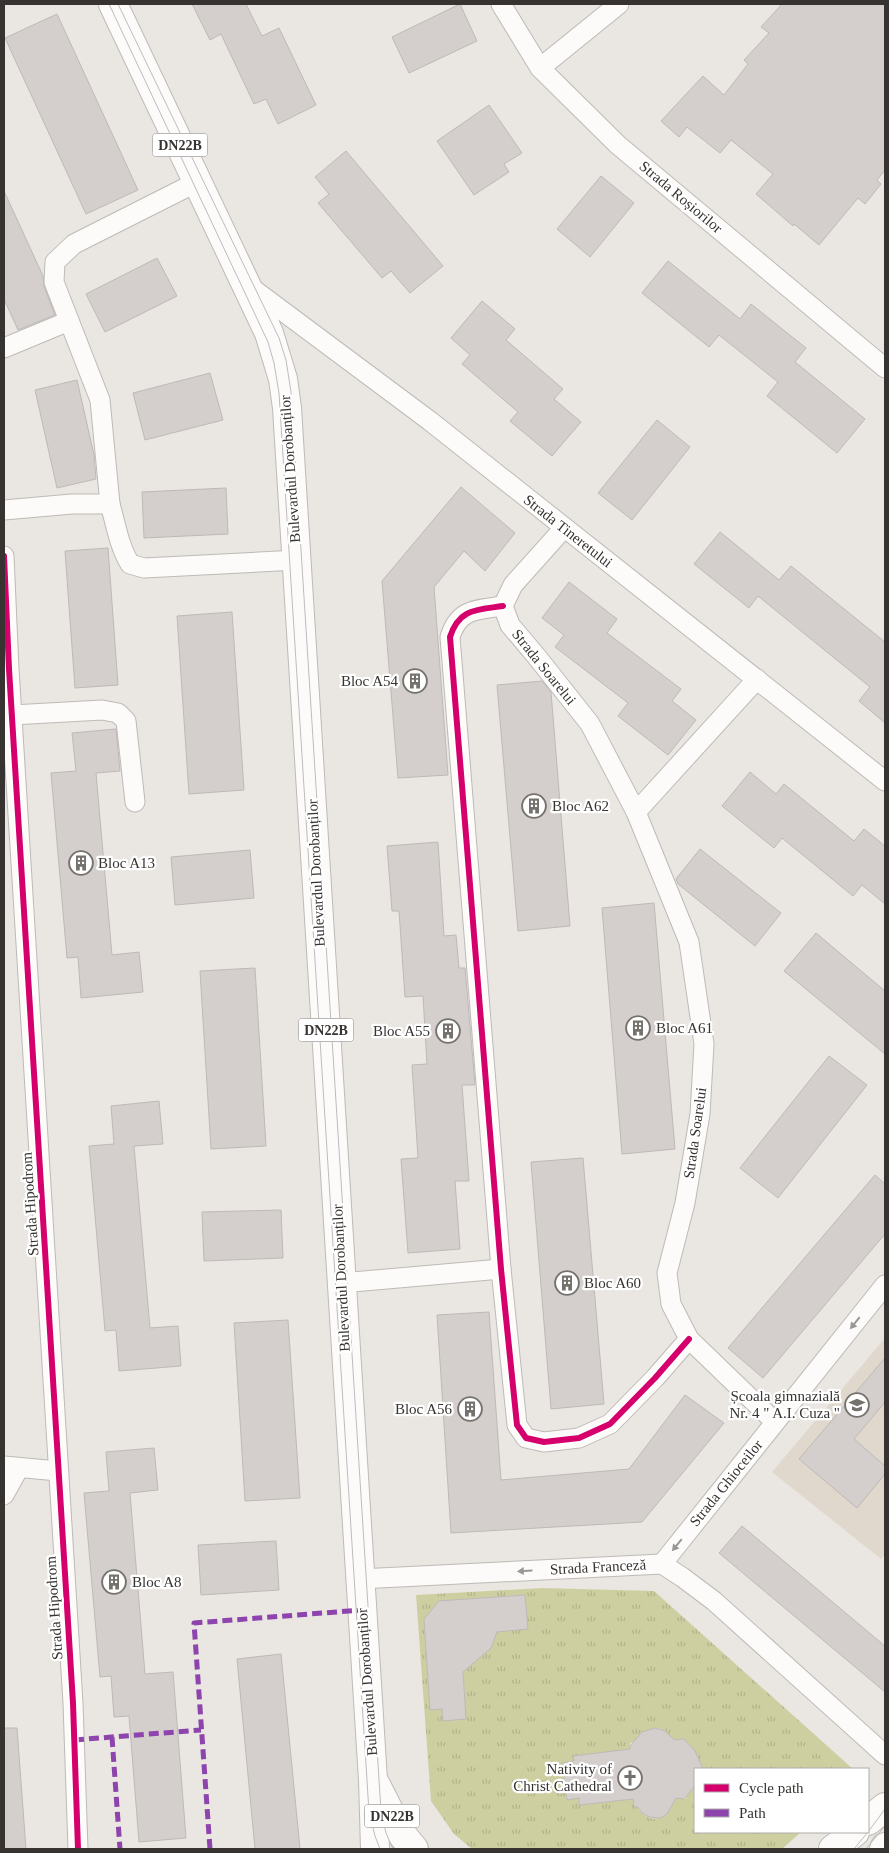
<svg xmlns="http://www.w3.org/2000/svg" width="889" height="1853" font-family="Georgia,serif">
  <defs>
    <pattern id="park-tufts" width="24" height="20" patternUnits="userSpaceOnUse" patternTransform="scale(1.25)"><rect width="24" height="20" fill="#cecfa1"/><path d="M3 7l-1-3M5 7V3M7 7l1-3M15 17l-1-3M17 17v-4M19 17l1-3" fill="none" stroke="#b2b28b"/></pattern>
  </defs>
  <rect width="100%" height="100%" fill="#eae6e1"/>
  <path fill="#e0d8cd" d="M885 1338V1554L881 1559 772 1472Z"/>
  <path fill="url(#park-tufts)" fill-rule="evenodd" d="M542 1588 654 1591 853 1769H701C699 1758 696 1747 684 1744V1739L672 1740C664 1725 656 1727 642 1732L636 1742 630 1743V1749L574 1756V1761L562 1763 567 1800 579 1798 580 1805 633 1799C636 1803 638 1810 642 1813 655 1826 673 1814 673 1798L686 1799V1793L695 1786V1832H801L782 1849H472L454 1834 431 1801 416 1595ZM525 1595 527 1629 493 1632 491 1648 467 1668 463 1669 466 1719 443 1721 442 1709 430 1710 424 1619 439 1601Z"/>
  <g fill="#d4cfcd" stroke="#bdb9b6">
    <path d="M192 4H246L262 36 279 28 316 105 278 124 266 99 254 104 221 34 210 40Z"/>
    <path d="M460 4 477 41 409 73 392 37Z"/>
    <path d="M782 4H885V170L877 180 881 184 865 204 858 198 819 245 794 224 793 226 756 194 773 174 731 140 720 153 687 127 679 137 661 121 703 76 724 95 748 64 744 60 769 33 761 27Z"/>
    <path d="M57 14 138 190 86 214 5 38Z"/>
    <path d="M489 105 522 153 504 164 509 172 474 195 437 141Z"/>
    <path d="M346 151 443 266 410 293 391 271 382 278 318 203 329 194 315 177Z"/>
    <path d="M601 176 634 203 590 257 557 229Z"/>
    <path d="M4 191 43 276 44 286 55 315 18 330 4 299Z"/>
    <path d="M157 258 177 296 105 332 86 294Z"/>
    <path d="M668 261 740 319 751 304 806 348 795 362 865 419 837 453 767 396 778 382 719 335 709 347 642 293Z"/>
    <path d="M482 301 515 329 506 340 563 389 554 399 581 422 552 456 510 421 518 412 462 364 470 355 451 338Z"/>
    <path d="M210 373 223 420 145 440 133 393Z"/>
    <path d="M77 380 94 455 96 479 57 488 35 390Z"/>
    <path d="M657 420 690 447 632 520 598 493Z"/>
    <path d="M461 487 515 533 485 571 464 551 434 587 448 775 398 778 382 581Z"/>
    <path d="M226 488 228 534 144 538 142 492Z"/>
    <path d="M720 532 779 580 791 566 885 642V723L859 701 870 687 758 596 749 608 694 564Z"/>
    <path d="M108 548 118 685 75 688 65 551Z"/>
    <path d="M569 582 617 619 607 633 681 689 672 701 696 720 668 755 618 716 628 703 555 647 564 635 542 618Z"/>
    <path d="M232 612 244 790 189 794 177 616Z"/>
    <path d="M542 681 551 692 570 926 518 931 497 685Z"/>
    <path d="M116 729 120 771 96 773 112 955 139 952 143 992 81 998 78 957 67 958 51 773 76 771 72 733Z"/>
    <path d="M750 772 776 794 784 784 854 841 864 829 885 846V904L862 885 853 896 782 838 774 848 722 806Z"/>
    <path d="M438 842 444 936 456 935 459 968H465L475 1085H462L469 1181H455L460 1249 408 1253 401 1159 418 1158 412 1065 427 1064 423 996 405 997 399 911H392L387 846Z"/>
    <path d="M700 849 781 913 755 946 678 884 676 879Z"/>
    <path d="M250 850 254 898 175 905 171 857Z"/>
    <path d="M654 903 675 1149 622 1154 602 908Z"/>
    <path d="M816 933 885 991V1054L784 971Z"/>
    <path d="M255 968 266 1146 211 1149 200 971Z"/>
    <path d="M829 1056 867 1085 778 1198 740 1168Z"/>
    <path d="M159 1101 163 1144 134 1146 150 1328 178 1326 181 1366 119 1371 116 1330 105 1331 89 1146 114 1144 111 1106Z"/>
    <path d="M583 1158 604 1404 551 1409 531 1162Z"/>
    <path d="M875 1175 885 1184V1234L763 1378 728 1348Z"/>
    <path d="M281 1210 283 1258 204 1261 202 1212Z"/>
    <path d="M489 1312 501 1480 629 1469 685 1395 724 1423 642 1522 451 1533 437 1315Z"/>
    <path d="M288 1320 300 1498 245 1501 234 1323Z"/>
    <path d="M885 1358V1402L854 1439 885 1466V1474L857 1508 799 1459Z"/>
    <path d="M154 1448 158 1490 130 1493 145 1674 173 1672 186 1838 139 1842 129 1716 114 1717 111 1676 100 1677 84 1493 109 1491 106 1452Z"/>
    <path d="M742 1526 885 1646V1692L719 1553Z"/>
    <path d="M276 1541 279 1590 201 1595 198 1545Z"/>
    <path d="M525 1595 528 1629 497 1632 491 1648 463 1672 466 1719 443 1721 442 1709 430 1710 424 1619 439 1601Z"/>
    <path d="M281 1654 300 1849H255L237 1659Z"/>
    <path d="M4 1728H17L26 1849H4Z"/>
    <path d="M655 1728 663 1730 675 1740 684 1739 695 1751 703 1769H695V1786L684 1799 676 1798 667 1814 661 1818 649 1817 642 1813 638 1807H634L633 1799 579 1805V1798L567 1800 562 1763 574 1761 573 1756 630 1749V1746L642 1732Z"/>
  </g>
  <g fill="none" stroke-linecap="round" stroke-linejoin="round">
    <g stroke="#bdbbb6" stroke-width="21">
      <g id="street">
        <path d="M501 4 540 68 618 145 885 368"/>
        <path d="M540 68 619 4"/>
        <path d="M249 286 430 421 885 781"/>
        <path d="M4 348 69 321"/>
        <path d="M110 504 100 400 54 282 55 262 74 244 197 182"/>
        <path d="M4 510 72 504H110C116 525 119 546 130 564L144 568 297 560"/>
        <path d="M564 528 513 585 503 606 510 625 537 657 590 724 636 812 689 942 704 1044 700 1114 685 1203 667 1273 671 1304 689 1339 775 1422"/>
        <path d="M4 556 9 669 73 1703 78 1849"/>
        <path d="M503 606C477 610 459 608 450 637L501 1269 517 1425 526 1438 544 1442 579 1438 610 1424 655 1378 689 1339"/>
        <path d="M12 715 102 710 118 713 126 721 135 802"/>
        <path d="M636 812 757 679"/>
        <path d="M341 1283 501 1269"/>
        <path d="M4 1466 58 1471"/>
        <path d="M4 1495 19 1468"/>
        <path d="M662 1564 885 1285"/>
        <path d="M359 1579 662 1564 682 1577 714 1601 885 1755"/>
      </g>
    </g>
    <g stroke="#bdbbb6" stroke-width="30">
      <g id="primary">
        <path d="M113 4 269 333 283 379 287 408 373 1780 375 1849"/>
        <path d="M375 1783 400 1832 414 1849"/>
        <path d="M868 1821 885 1807"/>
        <path d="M833 1849 855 1832"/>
        <path d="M884 1849 885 1847"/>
      </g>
    </g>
    <use href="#street" stroke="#fcfbfa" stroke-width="19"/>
    <use href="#primary" stroke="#fcfbfa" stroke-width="28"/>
    <g stroke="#bebcbc" stroke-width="1">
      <path d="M109 4 268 342 274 363 279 393 369 1812 375 1836 380 1849"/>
      <path d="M118 4 279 338 286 360 291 392 381 1811 386 1833 393 1849"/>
      <path d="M868 1832 885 1809"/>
      <path d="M854 1849 868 1832"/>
      <path d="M866 1849 885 1826"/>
    </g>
    <g stroke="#8e44ad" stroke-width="5" stroke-dasharray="10 5" stroke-linecap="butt">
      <path d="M112 1737 120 1849"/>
      <path d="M74 1740 201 1730"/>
      <path d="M210 1849 194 1623 362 1610"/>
    </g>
    <g stroke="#fff" stroke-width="9">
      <g id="cycleway">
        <path d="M4 556 9 669 73 1703 78 1849"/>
        <path d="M503 606C477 610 459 608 450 637L501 1269 517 1425 526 1438 544 1442 579 1438 610 1424 655 1378 689 1339"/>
      </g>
    </g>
    <use href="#cycleway" stroke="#d6006c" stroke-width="6"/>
  </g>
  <defs><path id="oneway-solid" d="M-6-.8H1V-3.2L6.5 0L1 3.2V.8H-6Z" transform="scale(1.25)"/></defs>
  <g fill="#999795">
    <use href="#oneway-solid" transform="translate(855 1323) rotate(129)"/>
    <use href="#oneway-solid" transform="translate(677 1545) rotate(129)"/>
    <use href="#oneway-solid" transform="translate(525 1571) rotate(177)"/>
  </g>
  <defs>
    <g id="building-ring" transform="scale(1.25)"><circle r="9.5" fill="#fff" stroke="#75726e" stroke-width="1.5"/><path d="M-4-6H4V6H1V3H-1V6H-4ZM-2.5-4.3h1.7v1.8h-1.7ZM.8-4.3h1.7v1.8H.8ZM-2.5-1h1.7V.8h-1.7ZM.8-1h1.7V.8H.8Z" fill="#75726e"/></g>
    <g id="school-ring" transform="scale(1.25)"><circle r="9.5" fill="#fff" stroke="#75726e" stroke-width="1.5"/><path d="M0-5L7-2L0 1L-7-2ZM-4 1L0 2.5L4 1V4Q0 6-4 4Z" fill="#75726e"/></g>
    <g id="church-ring" transform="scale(1.25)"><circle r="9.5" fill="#fff" stroke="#75726e" stroke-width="1.5"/><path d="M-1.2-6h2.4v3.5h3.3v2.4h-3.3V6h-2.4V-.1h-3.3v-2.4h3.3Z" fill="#75726e"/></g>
  </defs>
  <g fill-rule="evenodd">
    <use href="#building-ring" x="415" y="681"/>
    <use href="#building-ring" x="534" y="806"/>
    <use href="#building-ring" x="81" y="863"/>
    <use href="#building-ring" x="638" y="1028"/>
    <use href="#building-ring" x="448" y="1031"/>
    <use href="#building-ring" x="567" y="1283"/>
    <use href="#school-ring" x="857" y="1405"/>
    <use href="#building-ring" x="470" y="1409"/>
    <use href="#building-ring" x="114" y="1582"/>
    <use href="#church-ring" x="630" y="1778"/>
  </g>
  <g text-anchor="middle" stroke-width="4.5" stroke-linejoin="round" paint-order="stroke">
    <g fill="#fff" stroke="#72706e" stroke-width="1">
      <rect x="152.5" y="133.5" width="55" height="23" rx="4"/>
      <rect x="298.5" y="1018.5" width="55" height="23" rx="4"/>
      <rect x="364.5" y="1804.5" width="55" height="23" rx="4"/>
    </g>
    <g font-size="14" font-weight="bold" fill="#363330">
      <text x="180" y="150">DN22B</text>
      <text x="326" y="1035">DN22B</text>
      <text x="392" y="1821">DN22B</text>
    </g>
    <g font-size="15" fill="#363330" stroke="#fff">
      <text transform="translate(681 197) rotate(40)" y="5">Strada Roșiorilor</text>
      <text transform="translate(290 469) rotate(-94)" y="5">Bulevardul Dorobanților</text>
      <text transform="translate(568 531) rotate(38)" y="5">Strada Tineretului</text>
      <text transform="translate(544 667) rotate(51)" y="5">Strada Soarelui</text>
      <text transform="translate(316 873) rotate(-93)" y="5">Bulevardul Dorobanților</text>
      <text transform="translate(695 1133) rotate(-82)" y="5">Strada Soarelui</text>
      <text transform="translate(30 1204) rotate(-94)" y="5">Strada Hipodrom</text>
      <text transform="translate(341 1278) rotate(-93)" y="5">Bulevardul Dorobanților</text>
      <text transform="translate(726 1483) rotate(-51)" y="5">Strada Ghioceilor</text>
      <text transform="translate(598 1567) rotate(-3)" y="5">Strada Franceză</text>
      <text transform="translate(54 1608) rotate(-94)" y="5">Strada Hipodrom</text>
      <text transform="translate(367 1682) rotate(-94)" y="5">Bulevardul Dorobanților</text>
    </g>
    <g font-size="15" fill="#363330" stroke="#fff" text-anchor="end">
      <text x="398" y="686">Bloc A54</text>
      <text x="552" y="811" text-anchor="start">Bloc A62</text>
      <text x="98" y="868" text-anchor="start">Bloc A13</text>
      <text x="656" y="1033" text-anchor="start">Bloc A61</text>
      <text x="430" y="1036">Bloc A55</text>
      <text x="584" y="1288" text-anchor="start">Bloc A60</text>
      <text x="840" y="1401">Școala gimnazială<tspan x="840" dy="17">Nr. 4 " A.I. Cuza "</tspan></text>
      <text x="452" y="1414">Bloc A56</text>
      <text x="132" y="1587" text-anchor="start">Bloc A8</text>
      <text x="612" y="1774">Nativity of<tspan x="612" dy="17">Christ Cathedral</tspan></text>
    </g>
  </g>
  <rect width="889" height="1853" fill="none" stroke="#363330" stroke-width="10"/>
  <rect x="694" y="1768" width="175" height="65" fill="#ffffff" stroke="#afadac"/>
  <rect x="704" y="1784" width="25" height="8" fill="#d6006c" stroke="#afadac"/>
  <text x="739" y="1793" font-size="15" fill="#363330">Cycle path</text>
  <rect x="704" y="1809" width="25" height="8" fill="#8e44ad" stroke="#afadac"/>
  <text x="739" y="1818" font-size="15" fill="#363330">Path</text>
</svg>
